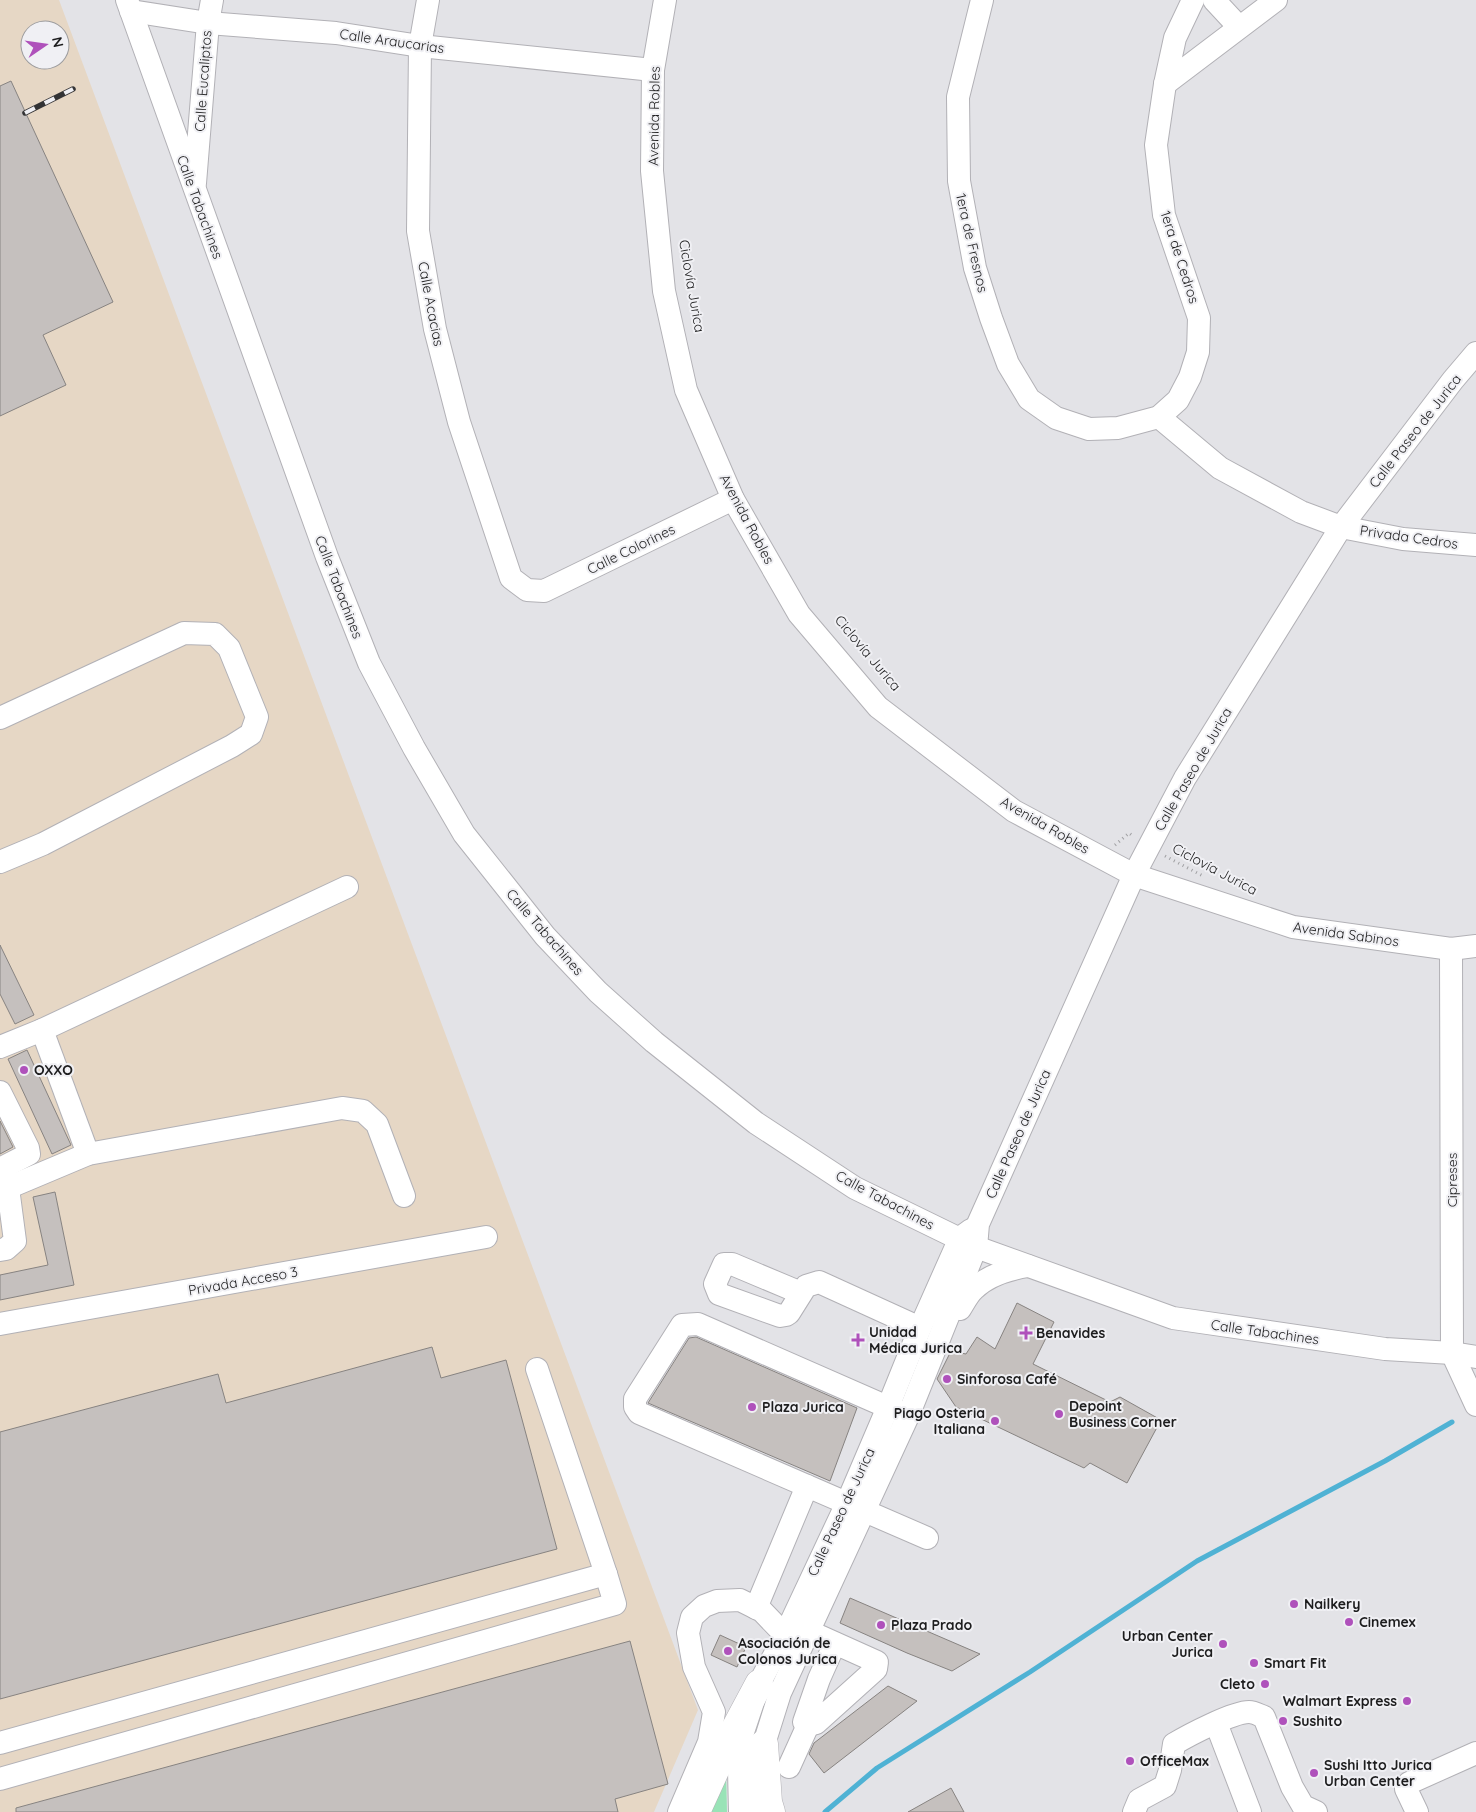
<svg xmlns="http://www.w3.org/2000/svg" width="1476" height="1812" font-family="Quicksand,sans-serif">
  <rect width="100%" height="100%" fill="#e3e3e7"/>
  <path fill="#e6d7c5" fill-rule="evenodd" d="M0 0H59L698 1710 654 1812H0ZM30 30H60V60H30Z"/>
  <path fill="#99e3b7" d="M726 1770 727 1812H705Z"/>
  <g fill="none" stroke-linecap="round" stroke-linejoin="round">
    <path stroke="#4fb2d4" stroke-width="5" d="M825 1812 877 1768 1030 1672 1197 1561 1385 1461 1452 1422"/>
  </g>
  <g fill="#c5c0be" stroke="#878381">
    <path d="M11 81 113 302 43 335 66 385 0 416V86Z"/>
    <path d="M0 945 34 1015 15 1024 0 994Z"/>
    <path d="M27 1050 71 1145 52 1154 8 1059Z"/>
    <path d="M0 1121 13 1147 0 1154Z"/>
    <path d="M55 1192 74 1285 0 1300V1275L48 1265 33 1197Z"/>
    <path d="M1017 1303 1054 1322 1033 1364 1110 1402 1120 1397 1161 1420 1127 1483 1090 1463 1084 1468 956 1407 937 1379 951 1351 966 1354 977 1337 995 1349Z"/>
    <path d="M696 1337 857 1408 830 1481 648 1403 689 1338Z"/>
    <path d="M432 1347 441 1378 506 1360 557 1549 0 1699V1432L218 1374 226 1403Z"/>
    <path d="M850 1598 980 1654 952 1671 907 1653 840 1623Z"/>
    <path d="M720 1635 746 1647 737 1667 711 1655Z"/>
    <path d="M630 1641 668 1784 615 1799 618 1812H16V1808Z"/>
    <path d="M888 1686 917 1701 824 1773 809 1754 814 1743Z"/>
    <path d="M951 1788 964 1812H908Z"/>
  </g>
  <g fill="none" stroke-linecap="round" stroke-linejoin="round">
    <g stroke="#b2b1b6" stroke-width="24">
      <g id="minor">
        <path d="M127 0 327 557 369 663 414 748 464 834 545 936 598 992 654 1042 756 1123 855 1188 976 1247 1173 1318 1385 1349 1452 1353 1476 1357"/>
        <path d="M428 0 420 46 418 231 435 329 459 422 511 578 527 590 544 591 733 499"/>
        <path d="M665 0 653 70 652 171 664 291 686 390 733 499 799 614 878 707 1014 811 1134 875 1293 927 1451 949 1476 946"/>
        <path d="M982 0 958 97 959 181 975 268 991 318 1008 364 1029 399 1056 418 1089 429 1118 428 1159 417 1178 400 1190 377 1198 352 1199 318 1164 215 1156 145 1165 84 1175 38 1193 0"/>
        <path d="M1214 0 1239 27"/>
        <path d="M131 11 208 23 336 33 420 46 653 70"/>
        <path d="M1165 84 1276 0"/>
        <path d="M195 183 208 23 212 0"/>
        <path d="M1159 417 1220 468 1301 512 1341 527 1403 539 1476 545"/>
        <path d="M0 718 184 633 215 634 229 648 257 717 251 734 232 746 43 844 0 862"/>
        <path d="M1451 949 1452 1353 1476 1405"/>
        <path d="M42 1030 88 1154"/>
        <path d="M0 1047 42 1030 347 887"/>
        <path d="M0 1092 28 1148 29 1154 0 1169"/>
        <path d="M0 1191 88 1154 342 1108 363 1111 377 1124 404 1196"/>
        <path d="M0 1250 6 1249 15 1241 8 1188"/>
        <path d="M801 1293 732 1264H724L715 1284 719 1294 780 1316 786 1315 789 1313 806 1286 819 1282 920 1328"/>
        <path d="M960 1309C964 1303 968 1294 974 1289 987 1276 1010 1269 1028 1266"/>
        <path d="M0 1324 486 1237"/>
        <path d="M908 1416 698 1324 682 1325 635 1399V1407L639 1413 927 1538"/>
        <path d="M756 1608 807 1486"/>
        <path d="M808 1631 877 1662 876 1669 816 1723 808 1725 804 1722 819 1679 835 1643"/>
        <path d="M1216 1723 1250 1812"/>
        <path d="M0 1743 606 1574"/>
        <path d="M789 1767 808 1725"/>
        <path d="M0 1779 615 1604 606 1574 537 1369"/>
        <path d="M679 1812 709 1742 714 1712 694 1667 688 1633 692 1617 704 1606 717 1601 740 1600 762 1611 785 1635"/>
        <path d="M740 1812 739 1770 743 1732 759 1684 785 1635 847 1503 888 1407 920 1328 960 1238 971 1230"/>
        <path d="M756 1812V1786L764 1744 780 1693 908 1416 976 1247 978 1224 1134 875 1185 778 1341 527 1453 380 1476 353"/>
        <path d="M1134 1812 1139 1800 1165 1786 1170 1770 1174 1744C1189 1735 1233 1712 1249 1712 1254 1712 1259 1715 1264 1717L1292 1787 1303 1806 1316 1812"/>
        <path d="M1417 1812 1406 1789V1786L1409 1783 1476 1753"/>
      </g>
    </g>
    <g stroke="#b2b1b6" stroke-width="29">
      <g id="major">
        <path d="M764 1744 768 1802 771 1812"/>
        <path d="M696 1812 728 1742 759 1684"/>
      </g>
    </g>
    <g stroke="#9f9fa2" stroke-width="3" stroke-dasharray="1 4" stroke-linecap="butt">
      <path d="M1115 845 1129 833 1134 837"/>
      <path d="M1165 856 1203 876"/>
    </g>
    <use href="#minor" stroke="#fff" stroke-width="22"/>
    <use href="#major" stroke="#fff" stroke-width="28"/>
    <g stroke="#333335" stroke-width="5.5">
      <path id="rail" d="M25 113 73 89"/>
    </g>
    <use href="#rail" stroke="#f0f0f4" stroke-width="4" stroke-dasharray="11" stroke-linecap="butt"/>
  </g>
  <g fill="#af51bb" stroke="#f0f0f4" stroke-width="2">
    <circle cx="24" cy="1070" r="5"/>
    <path d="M1023.5 1325.5h5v5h5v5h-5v5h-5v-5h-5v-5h5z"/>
    <path d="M855.5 1332.5h5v5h5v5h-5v5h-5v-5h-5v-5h5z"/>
    <circle cx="947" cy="1379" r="5"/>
    <circle cx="752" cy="1407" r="5"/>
    <circle cx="1059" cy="1414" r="5"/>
    <circle cx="995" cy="1421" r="5"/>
    <circle cx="1294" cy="1604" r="5"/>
    <circle cx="1349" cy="1622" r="5"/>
    <circle cx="881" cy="1625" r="5"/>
    <circle cx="1223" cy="1644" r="5"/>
    <circle cx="728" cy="1651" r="5"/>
    <circle cx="1254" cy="1663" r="5"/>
    <circle cx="1265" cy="1684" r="5"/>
    <circle cx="1407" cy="1701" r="5"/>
    <circle cx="1283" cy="1721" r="5"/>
    <circle cx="1130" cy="1761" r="5"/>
    <circle cx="1314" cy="1773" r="5"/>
  </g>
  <g text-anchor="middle" stroke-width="4" stroke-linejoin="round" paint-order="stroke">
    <g font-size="14" fill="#1d1d1e" stroke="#f0f0f4">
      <text transform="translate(392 41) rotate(8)" y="5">Calle Araucarias</text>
      <text transform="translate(203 81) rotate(-86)" y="5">Calle Eucaliptos</text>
      <text transform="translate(654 116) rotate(-89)" y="5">Avenida Robles</text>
      <text transform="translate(200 207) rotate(70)" y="5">Calle Tabachines</text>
      <text transform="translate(972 243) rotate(77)" y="5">1era de Fresnos</text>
      <text transform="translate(1180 257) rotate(72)" y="5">1era de Cedros</text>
      <text transform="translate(692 286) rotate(80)" y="5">Ciclovía Jurica</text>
      <text transform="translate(431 304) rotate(79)" y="5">Calle Acacias</text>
      <text transform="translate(1415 431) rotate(-52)" y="5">Calle Paseo de Jurica</text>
      <text transform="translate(747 519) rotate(62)" y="5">Avenida Robles</text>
      <text transform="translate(1409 537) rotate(8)" y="5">Privada Cedros</text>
      <text transform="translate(631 549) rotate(-26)" y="5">Calle Colorines</text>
      <text transform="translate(339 587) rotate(69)" y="5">Calle Tabachines</text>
      <text transform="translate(868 653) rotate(50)" y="5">Ciclovía Jurica</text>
      <text transform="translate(1193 769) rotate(-60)" y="5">Calle Paseo de Jurica</text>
      <text transform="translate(1045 825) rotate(30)" y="5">Avenida Robles</text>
      <text transform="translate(1215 869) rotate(28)" y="5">Ciclovía Jurica</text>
      <text transform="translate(545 932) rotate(49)" y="5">Calle Tabachines</text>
      <text transform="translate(1346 934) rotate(8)" y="5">Avenida Sabinos</text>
      <text transform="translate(1018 1134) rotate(-66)" y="5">Calle Paseo de Jurica</text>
      <text transform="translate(1452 1180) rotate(-90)" y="5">Cipreses</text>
      <text transform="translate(885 1200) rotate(28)" y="5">Calle Tabachines</text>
      <text transform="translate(243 1281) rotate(-10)" y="5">Privada Acceso 3</text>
      <text transform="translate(1265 1332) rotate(8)" y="5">Calle Tabachines</text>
      <text transform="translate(841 1512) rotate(-65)" y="5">Calle Paseo de Jurica</text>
    </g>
    <g font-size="14" font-weight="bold" fill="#1d1d1e" stroke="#f0f0f4" text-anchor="start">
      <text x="34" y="1075">OXXO</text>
      <text x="869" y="1337">Unidad<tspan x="869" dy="16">Médica Jurica</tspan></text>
      <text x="1036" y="1338">Benavides</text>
      <text x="957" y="1384">Sinforosa Café</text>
      <text x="1069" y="1411">Depoint<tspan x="1069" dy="16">Business Corner</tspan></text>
      <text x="762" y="1412">Plaza Jurica</text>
      <text x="985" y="1418" text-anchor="end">Piago Osteria<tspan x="985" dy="16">Italiana</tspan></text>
      <text x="1304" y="1609">Nailkery</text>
      <text x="1359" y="1627">Cinemex</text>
      <text x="891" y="1630">Plaza Prado</text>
      <text x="1213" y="1641" text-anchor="end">Urban Center<tspan x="1213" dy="16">Jurica</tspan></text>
      <text x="738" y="1648">Asociación de<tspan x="738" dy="16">Colonos Jurica</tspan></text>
      <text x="1264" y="1668">Smart Fit</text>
      <text x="1255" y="1689" text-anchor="end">Cleto</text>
      <text x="1397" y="1706" text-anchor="end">Walmart Express</text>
      <text x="1293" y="1726">Sushito</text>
      <text x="1140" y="1766">OfficeMax</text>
      <text x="1324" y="1770">Sushi Itto Jurica<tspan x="1324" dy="16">Urban Center</tspan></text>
    </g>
  </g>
  <g transform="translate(45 45) rotate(77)"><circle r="24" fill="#f0f0f4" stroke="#9c9c9e"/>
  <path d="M0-4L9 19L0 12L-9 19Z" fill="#af51bb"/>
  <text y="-8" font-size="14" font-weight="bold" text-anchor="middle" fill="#1d1d1e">N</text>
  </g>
</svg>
